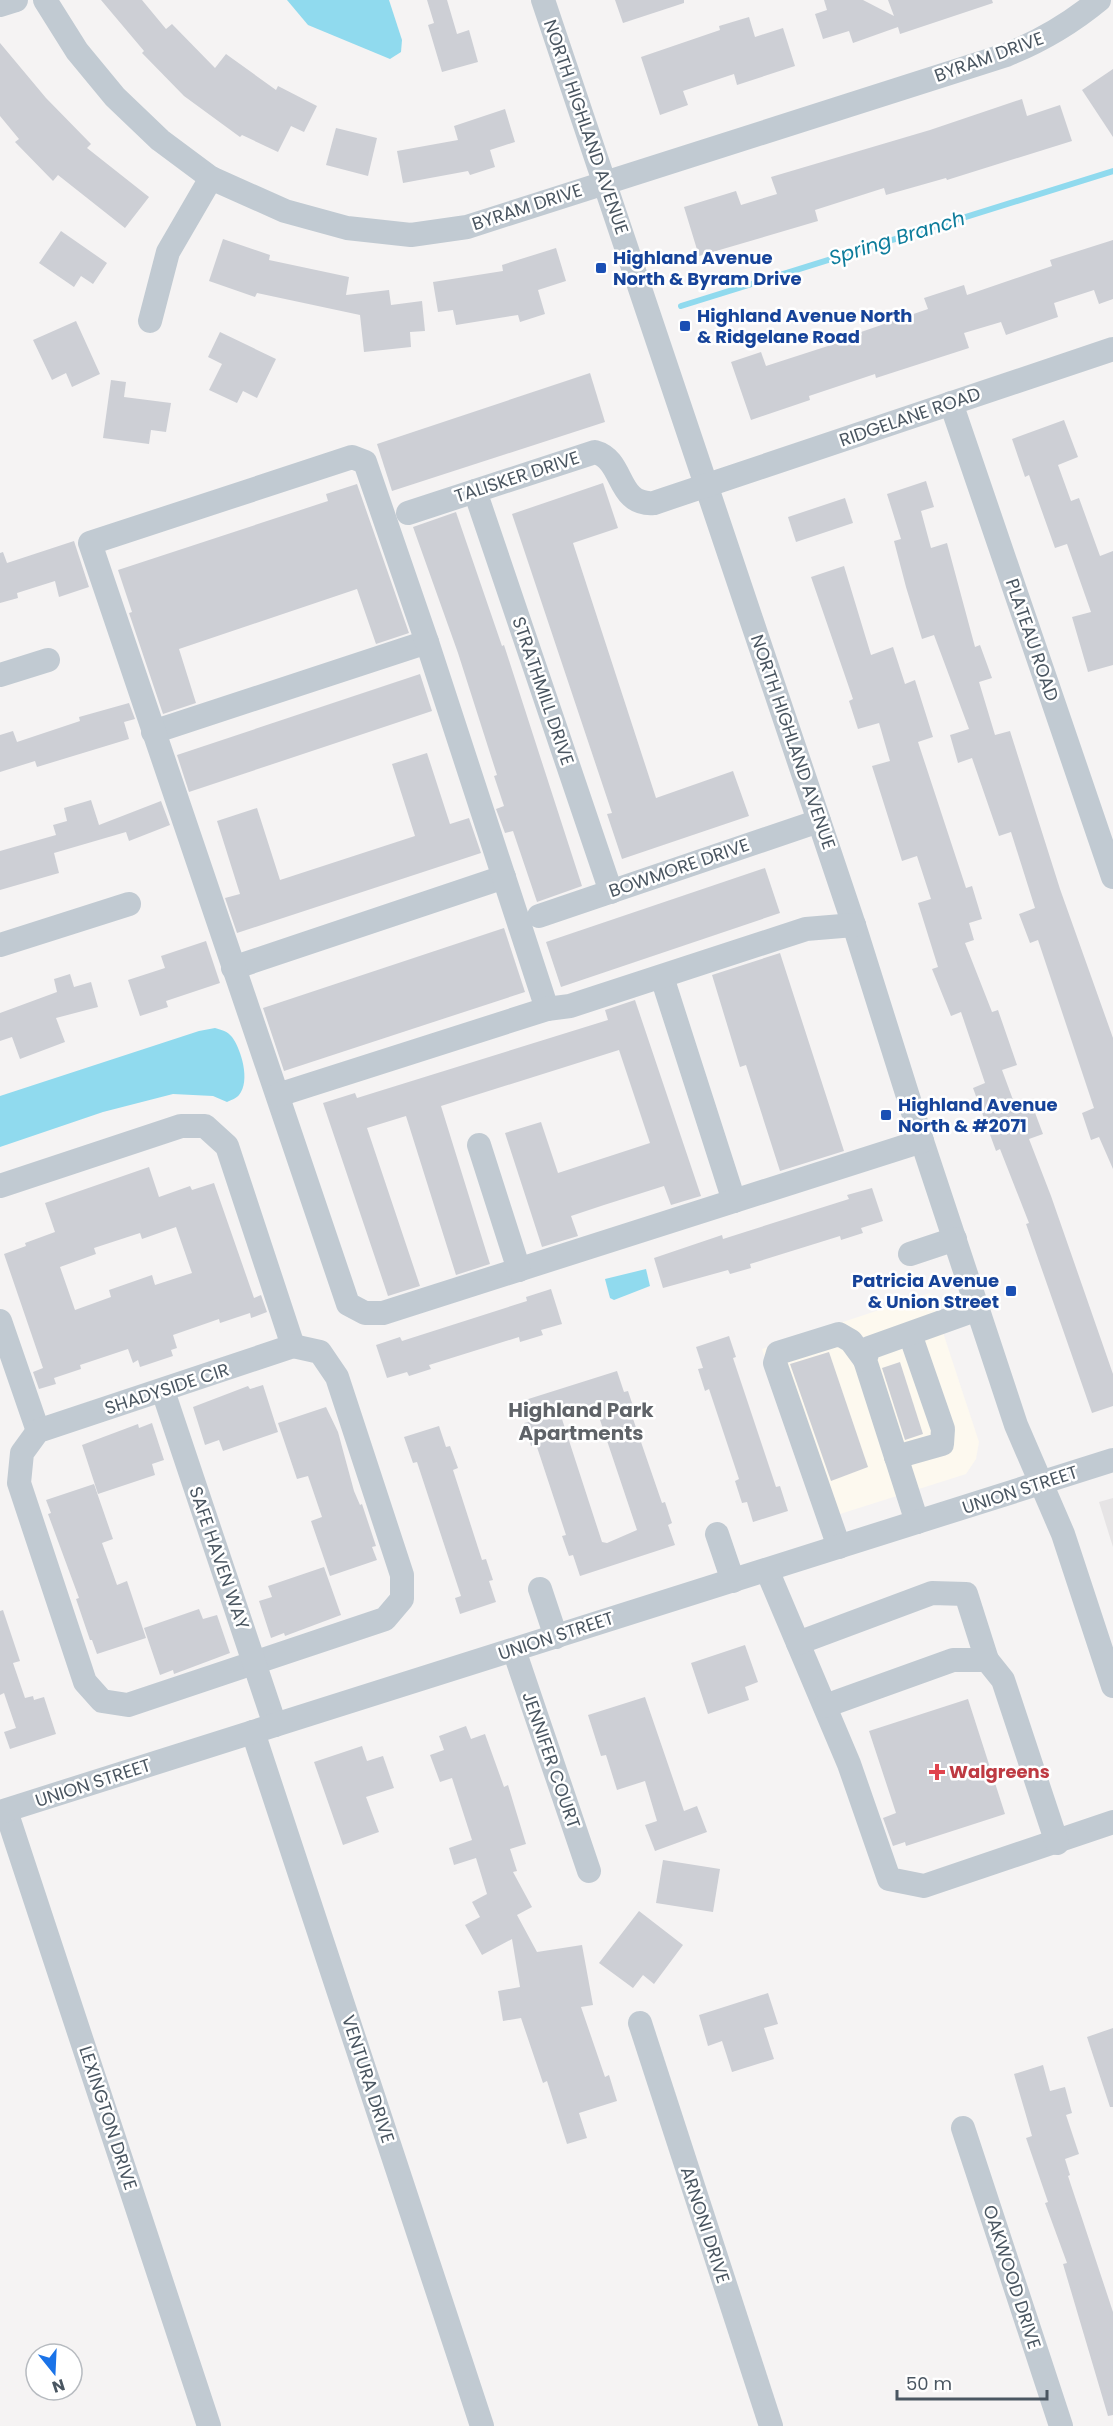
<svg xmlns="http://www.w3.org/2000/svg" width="1113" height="2426" font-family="Poppins,sans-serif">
  <rect width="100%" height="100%" fill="#f5f3f3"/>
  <path fill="#fdf9ef" d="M930 1293 979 1442 976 1459 966 1474 818 1521 762 1349Z"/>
  <path fill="#e6e4e5" d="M1113 1498V1547L1099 1502Z"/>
  <g fill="#90daee">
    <path d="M287 0H389L402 40 401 52 390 59 308 25Z"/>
    <path d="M215 1028C222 1030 227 1031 232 1037 241 1049 251 1081 239 1095 237 1098 231 1100 227 1102L213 1096 173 1094 103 1112 0 1147V1096L199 1031Z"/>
    <path d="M646 1269 650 1286 614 1300 610 1298 605 1279Z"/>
  </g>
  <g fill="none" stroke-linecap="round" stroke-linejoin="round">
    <path stroke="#90daee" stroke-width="6" d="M681 306 1113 171"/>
  </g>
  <g fill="#cdcfd5" fill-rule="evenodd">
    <path d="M101 0H142L166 29 172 24 215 68 226 54 276 90 278 86 317 106 304 132 291 126 278 152 242 135 240 137 184 96 142 53 144 51Z"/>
    <path d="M427 0H447L457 34 469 30 478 62 442 72 428 25 434 23Z"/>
    <path d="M615 0H684V3L623 23Z"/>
    <path d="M824 0H863L894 16 888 0H992L993 3 900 34 898 27 853 43 849 31 823 39 815 14 827 10Z"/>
    <path d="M749 17 755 37 783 28 795 66 737 85 734 74 683 91 688 105 660 115 641 57 720 30 719 26Z"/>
    <path d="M0 43 46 98 91 144 87 148 149 197 125 228 58 175 53 181 15 142 19 139 0 116Z"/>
    <path d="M1113 69V137L1082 90Z"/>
    <path d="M1022 99 1027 116 1060 105 1072 141 947 180 946 178 886 195 884 188 815 210 818 221 699 256 684 207 736 191 741 205 777 194 771 177 930 130Z"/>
    <path d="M505 109 515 142 490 150 495 167 470 175 468 171 403 183 397 151 458 140 454 126Z"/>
    <path d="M336 128 377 138 368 176 326 165Z"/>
    <path d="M61 231 107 263 93 284 81 276 74 287 39 263Z"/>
    <path d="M223 239 270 255 269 260 349 277 346 295 389 290 391 305 422 301 425 331 410 332 411 347 364 352 360 315 257 293 255 297 209 281Z"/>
    <path d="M1113 240V299L1099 304 1094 290 1054 303 1058 317 1006 335 1001 322 964 333 969 348 876 378 875 374 809 396 810 400 751 420 731 362 761 352 766 366 862 335 861 332 928 309 924 298 964 285 967 295 1052 266 1050 260Z"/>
    <path d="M556 248 566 281 538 290 545 314 520 322 518 315 456 325 453 310 438 312 433 282 503 271 502 265Z"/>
    <path d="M76 321 100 374 72 387 66 373 52 380 33 340Z"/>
    <path d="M220 332 276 359 257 398 243 391 237 403 209 390 222 364 208 357Z"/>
    <path d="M590 373 605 422 392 491 377 444Z"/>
    <path d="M111 380 126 382 124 397 171 403 166 432 151 430 149 444 103 438Z"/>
    <path d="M1064 420 1078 457 1058 465 1071 501 1079 498 1100 556 1113 551V665L1088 672 1072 617 1091 612 1067 544 1055 548 1029 475 1025 477 1012 439Z"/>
    <path d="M926 481 934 507 921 511 931 548 947 543 975 647 980 645 992 678 979 682 995 735 1010 731 1060 889 1113 1038V1169L1099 1137 1091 1140 1082 1113 1094 1108 1038 940 1030 943 1019 914 1035 908 1011 832 999 836 972 758 958 763 950 735 969 729 934 635 922 639 906 587 894 541 901 539 887 494Z"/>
    <path d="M603 483 618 528 573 543 656 798 733 771 749 816 622 859 607 814 612 813 512 514Z"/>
    <path d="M357 484 409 633 376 644 357 589 179 649 196 703 163 714 129 613 132 612 118 570 328 501 326 494Z"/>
    <path d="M845 498 853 523 796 542 788 517Z"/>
    <path d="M456 512 502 646 504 645 582 886 537 902 513 831 505 833 496 809 504 806 494 776 497 775 458 653 413 527Z"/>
    <path d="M74 541 89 587 59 597 55 581 17 593 18 598 0 603V553L3 552 7 563Z"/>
    <path d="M844 566 871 655 893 647 905 684 915 680 933 737 918 742 966 888 972 886 982 919 969 923 974 940 965 943 992 1012 998 1010 1017 1065 1002 1070 1016 1108 1031 1102 1043 1134 1029 1139 1051 1196 1113 1374V1406L1092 1413 1026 1224 1029 1223 1000 1149 996 1151 973 1088 985 1083 961 1012 951 1016 932 969 938 967 918 903 931 899 917 856 902 861 872 766 890 761 879 723 858 729 849 701 853 699 811 577Z"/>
    <path d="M420 674 432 711 189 792 177 755Z"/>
    <path d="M129 703 135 719 124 722 129 739 37 767 35 761 0 772V735L13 731 17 742 80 721 79 717Z"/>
    <path d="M427 753 450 824 469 818 481 853 237 933 225 898 240 894 217 821 257 808 280 880 415 836 392 764Z"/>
    <path d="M91 800 99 825 161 801 170 825 129 841 126 832 54 853 59 873 0 890V851L56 835 53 825 67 821 64 808Z"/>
    <path d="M765 868 780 913 561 987 546 942Z"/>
    <path d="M504 928 525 992 284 1071 263 1008Z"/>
    <path d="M206 941 220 983 166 1001 168 1007 140 1016 128 980 165 968 161 956Z"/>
    <path d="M780 953 844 1151 780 1171 746 1065 740 1067 712 975Z"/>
    <path d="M70 974 74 987 91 982 98 1007 56 1018 65 1042 20 1059 12 1037 0 1041V1013L57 992 54 979Z"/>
    <path d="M635 1000 701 1196 671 1205 664 1186 604 1205 571 1216 578 1236 542 1247 505 1133 541 1122 558 1173 650 1143 619 1050 441 1106 490 1264 456 1275 406 1116 367 1128 420 1286 388 1296 323 1103 355 1093 357 1098 608 1020 605 1010Z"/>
    <path d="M149 1167 159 1197 190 1186 192 1190 214 1183 254 1298 261 1295 267 1312 251 1318 250 1313 220 1323 219 1319 173 1335 177 1348 171 1350 173 1356 140 1367 138 1360 133 1363 128 1349 80 1365 81 1369 54 1378 56 1384 39 1389 33 1372 43 1368 4 1254 26 1246 25 1243 55 1232 45 1203ZM176 1227 192 1273 155 1285 152 1275 109 1290 111 1297 75 1310 60 1267 96 1254 94 1248 140 1233 142 1239Z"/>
    <path d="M872 1188 883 1221 861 1228 863 1233 841 1240 840 1236 750 1264 751 1268 730 1274 728 1270 663 1288 654 1258 722 1235 723 1239 849 1199 847 1195Z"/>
    <path d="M551 1289 562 1324 541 1330 543 1335 520 1342 519 1337 429 1365 431 1369 409 1376 407 1372 387 1378 376 1345 400 1337 402 1341 527 1301 526 1297Z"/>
    <path d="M729 1336 736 1357 733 1358 776 1487 780 1486 788 1511 753 1522 747 1502 742 1503 735 1481 739 1479 709 1389 705 1391 698 1369 703 1368 696 1347Z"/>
    <path d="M829 1352 868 1467 831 1481 790 1364Z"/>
    <path d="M900 1362 923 1434 905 1440 882 1368Z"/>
    <path d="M617 1371 624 1392 628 1391 635 1412 631 1413 662 1503 665 1502 672 1523 668 1525 675 1545 580 1576 573 1555 569 1556 562 1536 566 1535 536 1444 531 1446 524 1423 529 1422 522 1401ZM595 1405 637 1530 607 1543 602 1542 561 1416Z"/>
    <path d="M263 1385 278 1432 223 1451 219 1440 205 1445 193 1407 248 1386 250 1389Z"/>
    <path d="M326 1407 338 1432 354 1491 360 1505 362 1504 376 1546 372 1547 377 1560 330 1576 311 1521 322 1517 308 1476 297 1479 278 1423Z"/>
    <path d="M152 1423 164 1460 152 1464 155 1475 98 1494 82 1445 138 1424 139 1428Z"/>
    <path d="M439 1426 446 1447 450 1446 458 1468 453 1470 482 1560 486 1559 493 1580 489 1581 496 1602 460 1614 455 1598 461 1596 417 1462 413 1463 404 1437Z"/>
    <path d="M94 1484 113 1539 102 1543 117 1585 127 1581 146 1638 97 1654 92 1640H90L76 1599 79 1598 48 1514 51 1513 46 1500Z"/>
    <path d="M324 1567 341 1615 285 1636 284 1633 271 1638 259 1601 272 1597 268 1586Z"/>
    <path d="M199 1609 203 1619 217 1615 230 1653 174 1674 173 1670 160 1675 144 1628Z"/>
    <path d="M3 1610 20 1661 13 1663 25 1698 33 1696 34 1700 44 1697 56 1734 10 1749 4 1732 16 1728 4 1693 0 1695V1611Z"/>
    <path d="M745 1645 758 1682 745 1687 749 1700 708 1714 691 1663Z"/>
    <path d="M645 1697 684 1811 697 1806 707 1832 655 1851 645 1825 657 1821 645 1781 617 1790 606 1755 601 1756 588 1715Z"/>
    <path d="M968 1699 1005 1814 906 1846 905 1842 893 1846 883 1818 896 1813 869 1731Z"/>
    <path d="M466 1726 471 1739 485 1734 504 1787 508 1785 526 1844 510 1849 517 1871 513 1872 532 1907 517 1915 537 1952 582 1945 593 2005 581 2007 605 2077 609 2075 617 2101 579 2113 587 2138 567 2144 547 2081 543 2083 521 2018 503 2021 498 1991 520 1987 512 1939 482 1955 465 1925 480 1917 472 1902 487 1894 476 1858 454 1865 449 1848 472 1840 452 1778 440 1782 430 1755 444 1750 439 1736Z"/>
    <path d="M362 1746 367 1761 383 1756 394 1788 366 1797 379 1832 343 1845 314 1762Z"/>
    <path d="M663 1860 720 1869 713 1912 656 1903Z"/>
    <path d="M639 1911 683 1945 654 1984 643 1975 633 1988 599 1963Z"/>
    <path d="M768 1993 778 2024 764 2028 774 2059 732 2072 722 2041 708 2046 699 2015Z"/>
    <path d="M1113 2028V2107H1110L1087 2037Z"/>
    <path d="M1043 2065 1050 2091 1065 2087 1072 2113 1066 2115 1079 2154 1065 2159 1070 2175 1068 2176 1113 2312V2415L1108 2416 1063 2264 1067 2263 1045 2203 1048 2202 1026 2138 1032 2136 1014 2074Z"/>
  </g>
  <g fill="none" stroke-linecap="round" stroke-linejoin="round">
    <g stroke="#c1cad2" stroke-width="24">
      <path d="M45 0 77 51 115 97 160 140 211 178 285 211 347 228 411 235 467 227 1006 55C1041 41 1070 24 1099 0"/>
      <path d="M543 0 854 925 922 1141 1016 1425 1063 1534 1113 1686"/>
      <path d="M0 5 16 0"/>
      <path d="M150 321 168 252 211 178"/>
      <path d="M951 403 1113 877"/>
      <path d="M475 491 611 892"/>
      <path d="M408 513 595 452C625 460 616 506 654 503L1113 349"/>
      <path d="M0 675 48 660"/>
      <path d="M153 732 427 642"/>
      <path d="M539 916 819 821"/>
      <path d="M0 945 129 904"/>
      <path d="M233 968 504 877"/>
      <path d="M662 977 734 1201"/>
      <path d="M547 1009 427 642 365 462 352 457 90 543 348 1304 365 1313H383L922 1141"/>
      <path d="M278 1095 547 1009 570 1006 806 929 854 925"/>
      <path d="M479 1145 519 1270"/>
      <path d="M0 1186 181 1126H205L227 1146 293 1346"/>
      <path d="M910 1254 955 1239"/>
      <path d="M0 1321 38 1431"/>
      <path d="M293 1346 320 1352 337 1377 402 1575V1599L385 1619 128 1705 102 1701 85 1682 19 1483 22 1453 38 1431Z"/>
      <path d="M163 1391 275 1725"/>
      <path d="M896 1457 942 1444 943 1429 910 1334"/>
      <path d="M917 1522 865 1360 869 1348 978 1309"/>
      <path d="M717 1534 733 1581"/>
      <path d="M839 1547 775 1363 778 1353 839 1334 851 1341 865 1360"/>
      <path d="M767 1570 849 1764 889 1879 924 1886 1113 1822"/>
      <path d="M540 1589 556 1637"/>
      <path d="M798 1643 932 1593 966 1594 987 1660"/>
      <path d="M514 1650 589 1871"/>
      <path d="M825 1706 953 1660H987L1003 1680 1057 1843"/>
      <path d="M253 1732 482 2426"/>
      <path d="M6 1811 209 2426"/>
      <path d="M0 1812 1113 1460"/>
      <path d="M640 2023 771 2426"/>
      <path d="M963 2128 1061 2426"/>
    </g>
  </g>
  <g fill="#1a4fb4" stroke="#fff" stroke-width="2">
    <rect x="595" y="262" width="12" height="12" rx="3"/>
    <rect x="679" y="320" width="12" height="12" rx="3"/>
    <rect x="880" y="1109" width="12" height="12" rx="3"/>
    <rect x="1005" y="1285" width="12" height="12" rx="3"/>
  </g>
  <path fill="#e0444e" stroke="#fff" stroke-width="2" d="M934 1763h6v6h6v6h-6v6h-6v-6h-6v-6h6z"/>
  <g text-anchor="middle" stroke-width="5" stroke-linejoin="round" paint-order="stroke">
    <g font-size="18" fill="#4a5661" stroke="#fff">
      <text transform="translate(989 57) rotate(-20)" y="6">BYRAM DRIVE</text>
      <text transform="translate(586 127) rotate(71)" y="6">NORTH HIGHLAND AVENUE</text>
      <text transform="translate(527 207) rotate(-18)" y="6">BYRAM DRIVE</text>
      <text transform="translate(910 417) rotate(-19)" y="6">RIDGELANE ROAD</text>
      <text transform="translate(517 477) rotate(-18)" y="6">TALISKER DRIVE</text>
      <text transform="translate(1032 640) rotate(71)" y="6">PLATEAU ROAD</text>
      <text transform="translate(543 691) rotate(71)" y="6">STRATHMILL DRIVE</text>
      <text transform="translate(793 742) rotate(71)" y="6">NORTH HIGHLAND AVENUE</text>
      <text transform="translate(679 868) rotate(-19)" y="6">BOWMORE DRIVE</text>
      <text transform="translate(167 1389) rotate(-18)" y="6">SHADYSIDE CIR</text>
      <text transform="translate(1020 1490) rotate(-18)" y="6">UNION STREET</text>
      <text transform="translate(219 1558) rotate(71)" y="6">SAFE HAVEN WAY</text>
      <text transform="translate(556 1636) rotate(-18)" y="6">UNION STREET</text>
      <text transform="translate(551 1760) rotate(71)" y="6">JENNIFER COURT</text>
      <text transform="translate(93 1783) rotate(-18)" y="6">UNION STREET</text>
      <text transform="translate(368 2079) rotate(72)" y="6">VENTURA DRIVE</text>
      <text transform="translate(108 2118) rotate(72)" y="6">LEXINGTON DRIVE</text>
      <text transform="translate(705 2225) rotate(72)" y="6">ARNONI DRIVE</text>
      <text transform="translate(1012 2277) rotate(72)" y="6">OAKWOOD DRIVE</text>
    </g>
    <g font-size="18" font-weight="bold" fill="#164399" stroke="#fff" text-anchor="start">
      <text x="613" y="264">Highland Avenue<tspan x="613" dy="21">North &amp; Byram Drive</tspan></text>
      <text x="697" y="322">Highland Avenue North<tspan x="697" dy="21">&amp; Ridgelane Road</tspan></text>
      <text x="898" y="1111">Highland Avenue<tspan x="898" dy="21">North &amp; #2071</tspan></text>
      <text x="999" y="1287" text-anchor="end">Patricia Avenue<tspan x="999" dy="21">&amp; Union Street</tspan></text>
    </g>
    <g font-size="18" font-weight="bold" fill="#be3a42" stroke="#fff" text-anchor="start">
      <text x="949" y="1778">Walgreens</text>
    </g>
    <g font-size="20" font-style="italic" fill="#0c7c9b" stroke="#fff">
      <text transform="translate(897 238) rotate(-17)" y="7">Spring Branch</text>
    </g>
    <g font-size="20" font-weight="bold" fill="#5f6368" stroke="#fff">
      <text x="581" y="1417">Highland Park<tspan x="581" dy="23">Apartments</tspan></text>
    </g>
  </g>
  <g transform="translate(54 2372) rotate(162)"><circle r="28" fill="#ffffff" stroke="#b7bbc0" stroke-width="1.5"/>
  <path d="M0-4.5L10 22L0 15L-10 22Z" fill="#1a73e8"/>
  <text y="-9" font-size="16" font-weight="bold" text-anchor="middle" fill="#4a5661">N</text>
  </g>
  <path d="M897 2390v9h150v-9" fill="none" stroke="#4a5661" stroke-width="3"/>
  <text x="906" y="2390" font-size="18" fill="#4a5661" stroke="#ffffff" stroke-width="4.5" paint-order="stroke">50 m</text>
</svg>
